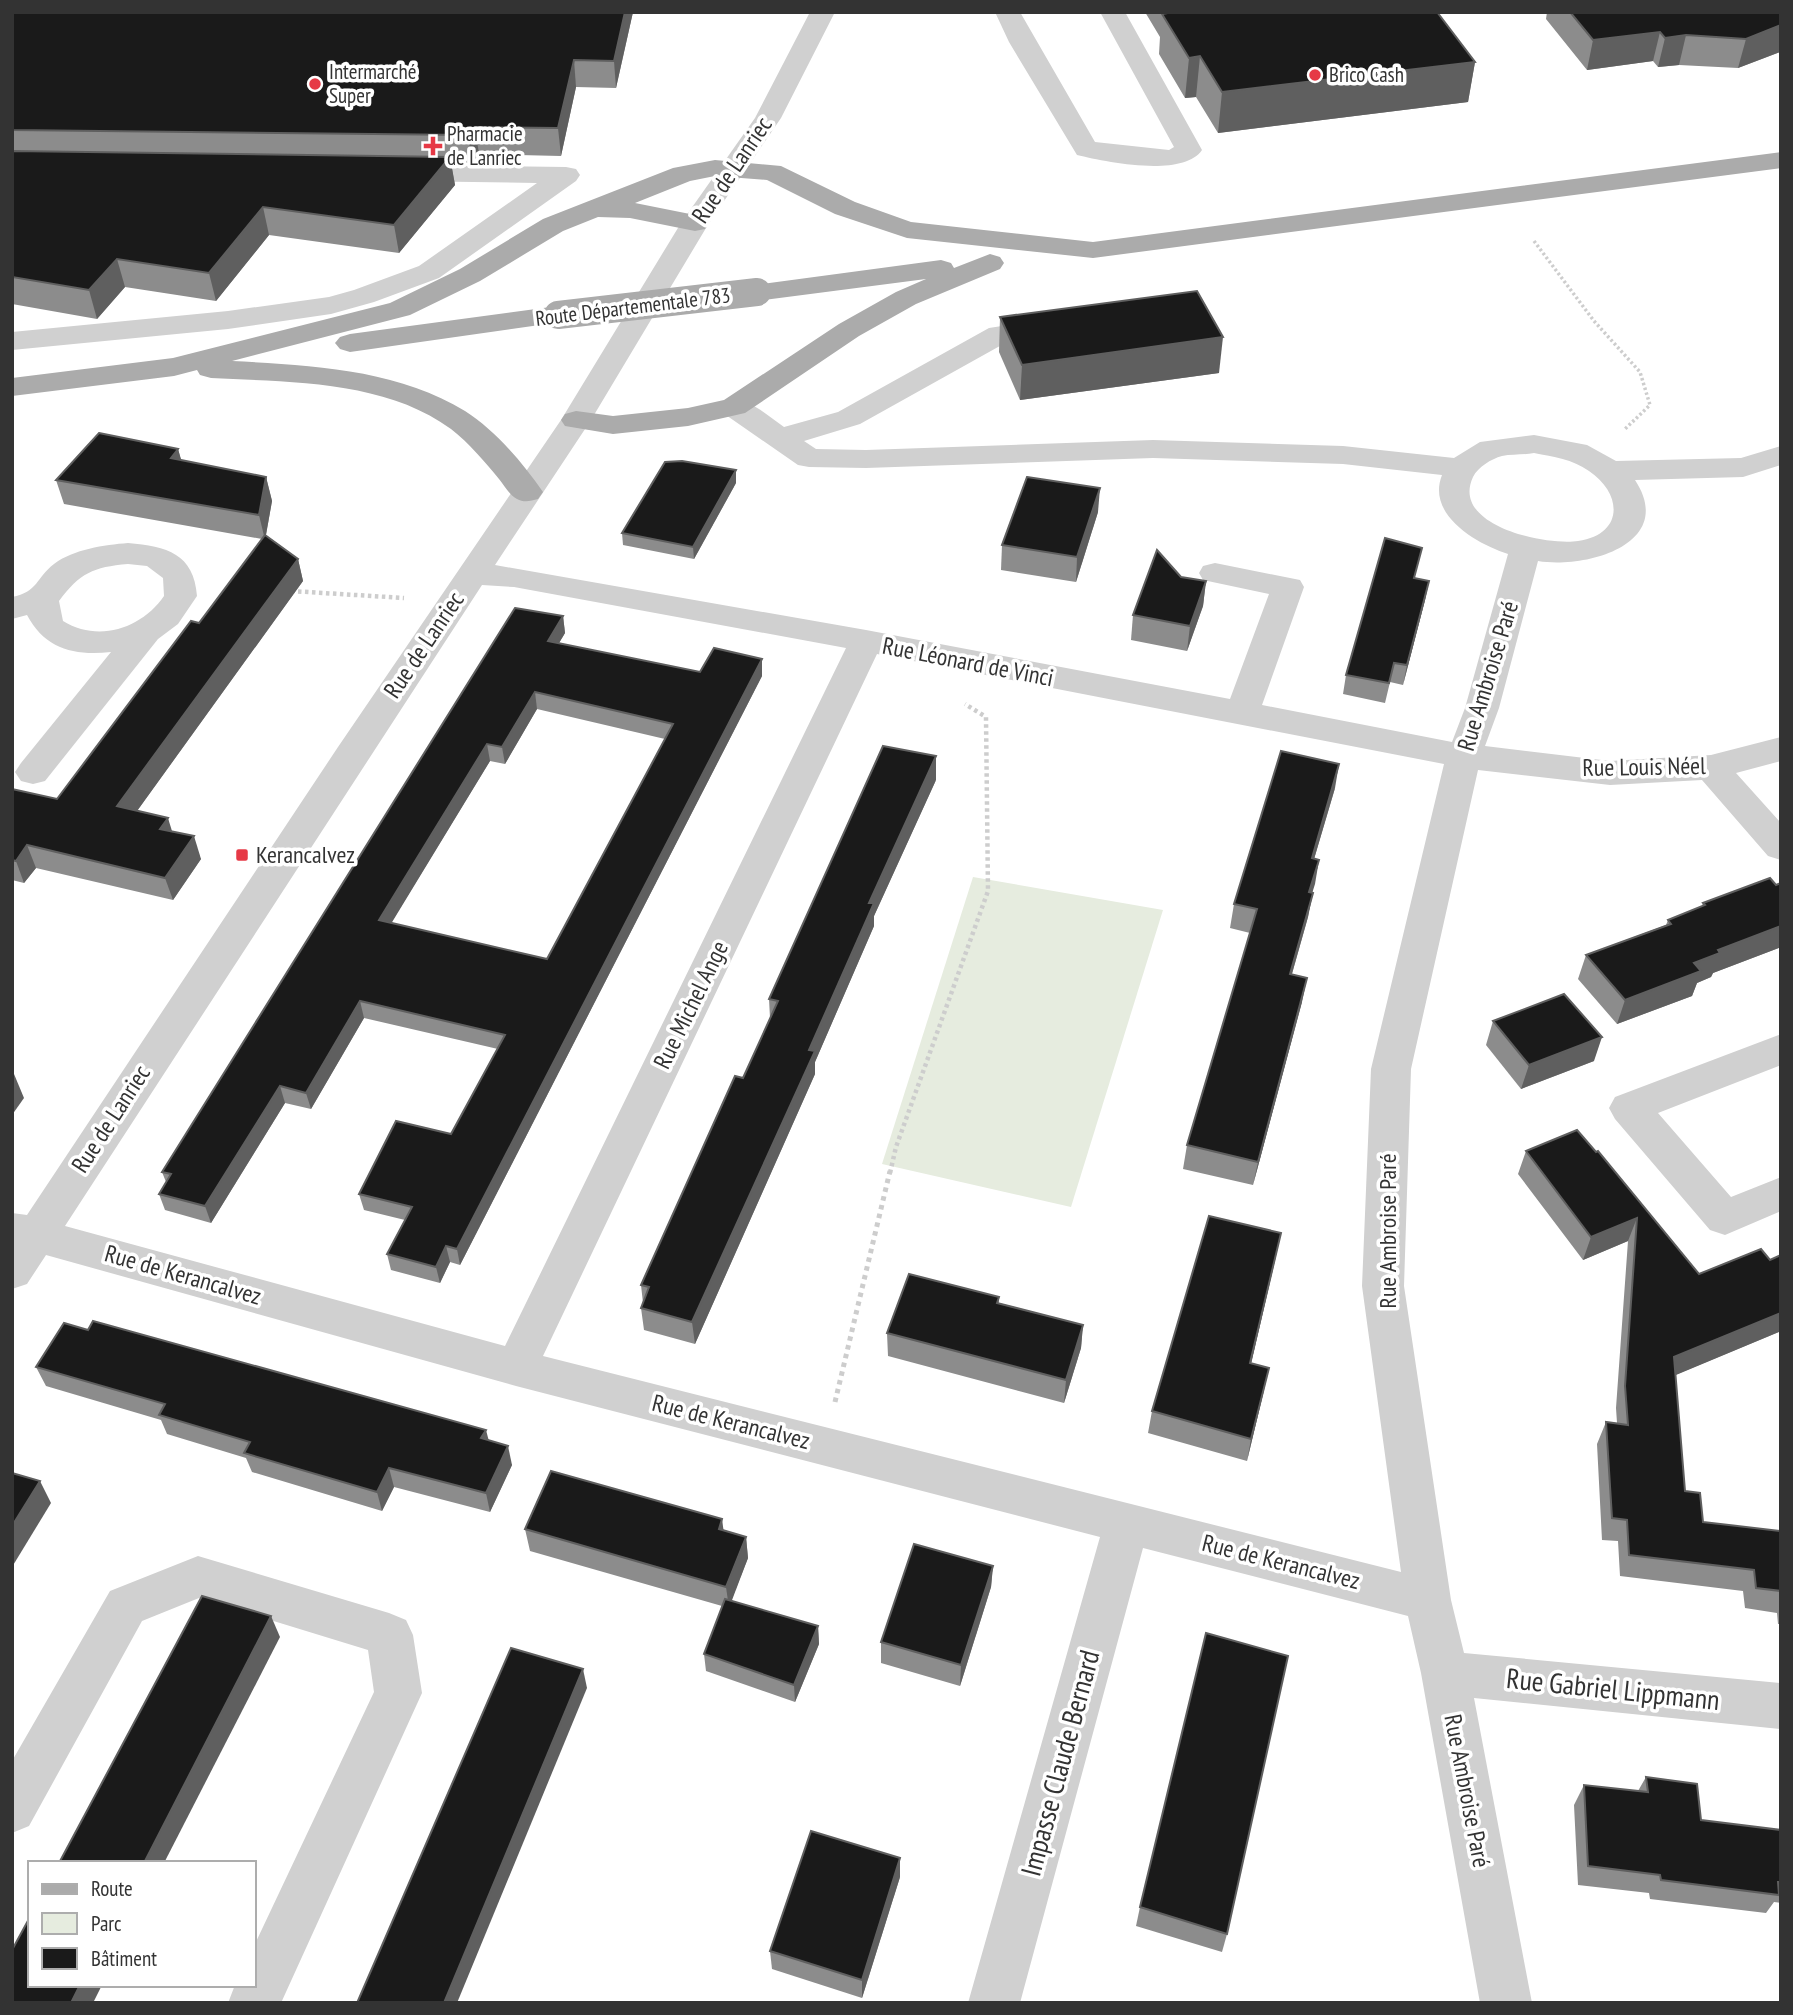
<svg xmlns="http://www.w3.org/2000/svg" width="1793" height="2015" font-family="'PT Sans Narrow',sans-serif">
  <rect width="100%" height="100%" fill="#fff"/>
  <path fill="#e6ecdf" d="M973 877 1163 910 1071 1207 882 1164Z"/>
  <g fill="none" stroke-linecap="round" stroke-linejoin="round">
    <path stroke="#cdcdcd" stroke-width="3.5" stroke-dasharray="2.5 2.5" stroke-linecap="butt" d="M1534 241 1594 321 1640 372 1650 405 1624 430"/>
    <g stroke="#cdcdcd" stroke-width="4.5" stroke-dasharray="3.5 3.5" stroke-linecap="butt">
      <path d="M291 591 404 598"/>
      <path d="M890 1173 896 1147 988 891 986 717 965 704"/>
    </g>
    <path stroke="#cdcdcd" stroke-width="5" stroke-dasharray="4.5 4.5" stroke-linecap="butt" d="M835 1402 890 1171"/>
    <g fill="#d0d0d0" fill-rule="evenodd">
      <path d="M810 12H835L781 118 709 223 591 420 495 565 866 630 1230 699 1269 594 1203 580 1199 573 1203 566 1215 563 1300 580 1304 587 1262 705 1452 742 1465 708 1508 554C1477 544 1426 515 1442 475L1343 464 1153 458 866 468 809 467 798 465 723 413 719 407 723 401C747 395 765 414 784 427L838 412 989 328 1053 318 1063 321 1068 327 1063 333 1007 342 860 424 804 441 816 449 866 450 1153 440 1343 446 1454 458 1480 442 1534 435 1587 445 1616 461 1741 458 1781 446V465L1743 477 1635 480C1677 544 1586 569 1538 561L1499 708 1485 746 1610 761 1711 755 1781 737V761L1736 773 1781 823V860L1768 856 1702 780 1610 785 1478 770 1411 1069 1404 1286 1451 1600 1464 1653 1781 1683V1729L1474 1698 1532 2003H1480L1421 1673 1408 1616 1143 1548 1020 2003H968L1100 1537 516 1386 46 1255 27 1284 12 1289V1213L27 1215 338 747 561 420 681 223 755 118ZM1534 453C1554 457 1572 459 1589 471 1623 494 1624 534 1578 541 1547 546 1450 526 1473 477 1478 467 1491 459 1502 456 1512 454 1524 455 1534 453ZM482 585 514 587 846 648 505 1346 65 1226ZM877 654 1444 764 1371 1069 1362 1286 1401 1572 543 1356Z"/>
      <path d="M995 12H1020L1095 142 1169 150 1174 147 1100 12H1125L1202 150C1183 178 1106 162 1077 155L1009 42Z"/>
      <path d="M399 165 566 167 576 169 580 175 576 181 439 278 374 302 331 314 228 329 12 350V332L228 311 329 297 354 290 419 266 537 183 399 181 389 179 385 173 389 167Z"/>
      <path d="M128 543C167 546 194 554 197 596L178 624 158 639 45 781 33 784 21 781 15 772 21 763 111 652C74 656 45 649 27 615L12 619V597C38 592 36 578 54 564 74 549 104 545 128 543ZM128 564 147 566 163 578 164 596C142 628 99 643 63 621L59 601C80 573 93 567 128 564Z"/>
      <path d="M1781 1034V1065L1658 1113 1731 1197 1781 1177V1211L1725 1235 1710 1230 1615 1119 1609 1108 1615 1097Z"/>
      <path d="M198 1556 389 1613 406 1620 413 1635 422 1693 281 2003H228L235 1985H254V1946L374 1692 368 1650 199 1598 142 1621 29 1826 12 1833V1761L110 1591Z"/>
    </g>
    <g fill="#ababab" fill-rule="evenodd">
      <path d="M1781 152V168L1093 258 907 238 835 214 767 180 715 176 690 181 635 203 705 217 709 223 705 229 695 231 630 218 598 217 563 231 480 281 410 315 232 361C310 365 397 369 465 411 495 430 523 463 543 492L538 499C531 501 524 503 517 499 510 496 504 485 499 479 485 462 469 443 451 429 385 380 289 382 211 378L200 375 197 370 174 376 12 396V378L173 358 390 303 460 269 543 219 673 168 715 160 781 166 855 202 911 222 1093 242Z"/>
      <path d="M990 254 1000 257 1004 263 1000 269 916 304 859 336 745 413 688 426 613 434 565 426 561 420 565 414 576 411 613 416 688 408 724 400 839 324 896 292 926 279 757 301 747 298 743 292 747 286 941 260 951 263 954 268Z"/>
      <path d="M558 306 568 309 573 315 568 321 350 352 340 349 335 343 340 337 350 334Z"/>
    </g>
    <path stroke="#ababab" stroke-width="28" d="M558 315 757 292"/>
  </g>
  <g fill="#8c8c8c" fill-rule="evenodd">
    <path d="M12 12H633L616 88 576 87 561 156 479 154 472 163H451L455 185 399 253 269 235 216 301 125 287 97 319 12 304Z"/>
    <path d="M1145 12H1437L1475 62 1468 102 1218 133 1196 97 1185 98 1159 54 1160 37Z"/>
    <path d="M1547 12H1779L1780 52 1738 68 1679 65 1658 67 1653 61 1587 70 1546 19Z"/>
    <path d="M1000 317 1219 373 1020 400 999 352Z"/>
    <path d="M178 449 181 460 266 477 272 501 266 535 298 559 303 581 137 811 172 831 201 859 173 900 36 868 24 883 12 880V789L57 799 199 623 262 539 64 504 56 480Z"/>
    <path d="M736 483 694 559 623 545 622 533Z"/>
    <path d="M1098 512 1076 582 1001 570 1002 545Z"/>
    <path d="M1181 577 1206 581 1203 606 1187 651 1131 640 1133 615Z"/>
    <path d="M1415 578 1429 581 1425 600 1403 685 1390 682 1385 703 1343 694 1346 675Z"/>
    <path d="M563 616 565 633 559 643 700 672 762 676 460 1265 450 1262 440 1283 391 1270 387 1254 405 1220 364 1210 359 1194 451 1134 498 1049 364 1018 311 1109 285 1103 211 1223 165 1210 159 1194 166 1182 162 1172ZM537 709 665 739 547 959 391 923 490 761 505 764Z"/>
    <path d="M936 780 874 916V926L815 1062V1074L695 1344 644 1330 641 1308 643 1303 641 1285 743 1078 770 1018 769 999Z"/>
    <path d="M1335 788 1314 859 1319 860 1312 893 1308 917 1292 974 1302 1002 1253 1185 1183 1169 1187 1145 1250 933 1230 928 1234 904Z"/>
    <path d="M1781 883V947L1713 973 1711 977 1697 983 1692 996 1617 1024 1578 979 1586 955 1666 925 1668 920 1702 906 1703 903Z"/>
    <path d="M1493 1021 1594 1061 1521 1089 1486 1045Z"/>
    <path d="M1577 1130 1699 1274 1770 1260 1781 1255V1331L1675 1375 1685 1491 1703 1522 1781 1531V1624H1778L1777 1613 1745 1608 1743 1591 1620 1576 1618 1541 1602 1540 1597 1444 1606 1422 1617 1423 1616 1408 1628 1241 1583 1260 1518 1174 1526 1151Z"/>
    <path d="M1276 1256 1251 1363 1264 1390 1247 1461 1148 1433 1152 1411Z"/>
    <path d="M999 1297V1303L1083 1325 1081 1348 1064 1403 888 1356 887 1333Z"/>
    <path d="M36 1367 488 1440 512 1465 490 1512 394 1487 382 1511 252 1472 246 1458 167 1434 161 1420 46 1386Z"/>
    <path d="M525 1529 724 1530 746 1537 748 1558 731 1601 818 1626 819 1644 795 1702 706 1671 704 1654 722 1606 530 1551Z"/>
    <path d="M993 1566 991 1587 960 1686 881 1663V1642Z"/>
    <path d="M1646 1777 1701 1820 1781 1830V1903L1774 1902 1766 1913 1650 1899 1649 1893 1578 1885 1574 1805 1584 1785 1638 1791Z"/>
    <path d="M900 1877 862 1998 772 1969 770 1951Z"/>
    <path d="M1140 1907 1227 1934 1222 1952 1136 1926Z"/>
  </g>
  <g fill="#5f5f5f">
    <path d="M625 12H633L616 88 614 61Z"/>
    <path d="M1781 25 1780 52 1738 68 1746 39Z"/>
    <path d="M1660 32 1653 61 1587 70 1593 40Z"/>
    <path d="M1686 35 1679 65 1658 67 1665 38Z"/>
    <path d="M1200 56 1196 97 1185 98 1189 58Z"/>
    <path d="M574 60 576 87 561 156 558 128Z"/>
    <path d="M1475 62 1468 102 1218 133 1222 92Z"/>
    <path d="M475 127 479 154 472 163 468 135Z"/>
    <path d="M450 157 455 185 399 253 394 225Z"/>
    <path d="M263 207 269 235 216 301 209 273Z"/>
    <path d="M117 259 125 287 97 319 89 290Z"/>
    <path d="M1223 337 1219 373 1020 400 1022 365Z"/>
    <path d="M178 449 185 473 171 458Z"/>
    <path d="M736 470V483L694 559 693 547Z"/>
    <path d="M266 477 272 501 265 540 259 515Z"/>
    <path d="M1100 488 1098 512 1076 582 1077 557Z"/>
    <path d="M298 559 303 581 124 829 117 806Z"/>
    <path d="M1206 581 1203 606 1187 651 1190 626Z"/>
    <path d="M1429 581 1425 600 1403 685 1407 665Z"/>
    <path d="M563 616 565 633 550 658 548 641Z"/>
    <path d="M762 659V676L460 1265 457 1249Z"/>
    <path d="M535 692 537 709 505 764 502 747Z"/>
    <path d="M487 744 490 761 383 937 379 920Z"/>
    <path d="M936 756V780L874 916V926L815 1062V1074L695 1344 692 1322 809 1050 869 903Z"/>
    <path d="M1339 764 1335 788 1307 883 1312 858Z"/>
    <path d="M168 818 175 841 160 829Z"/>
    <path d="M194 836 201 859 173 900 165 878Z"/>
    <path d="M27 845 36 868 24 883 16 861Z"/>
    <path d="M1319 860 1315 884 1305 916 1309 892Z"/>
    <path d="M1313 893 1308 917 1285 998 1290 974Z"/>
    <path d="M1781 926V947L1713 973 1711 977 1697 983 1692 996 1617 1024 1625 1000 1718 950Z"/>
    <path d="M1307 978 1302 1002 1253 1185 1258 1162Z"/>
    <path d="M360 1001 364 1018 311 1109 306 1093Z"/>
    <path d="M1602 1037 1594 1061 1521 1089 1529 1065Z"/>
    <path d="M14 1074 24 1098 12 1115V1077Z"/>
    <path d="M280 1086 285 1103 211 1223 205 1206Z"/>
    <path d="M1637 1218 1628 1241 1583 1260 1591 1237Z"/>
    <path d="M1281 1233 1276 1256 1246 1386 1250 1363Z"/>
    <path d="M446 1246 450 1262 440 1283 436 1267Z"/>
    <path d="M1781 1313V1331L1664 1380 1674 1357Z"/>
    <path d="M1083 1325 1081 1348 1064 1403 1066 1380Z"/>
    <path d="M1269 1368 1264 1390 1247 1461 1251 1439Z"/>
    <path d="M486 1430 491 1449 481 1438Z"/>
    <path d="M508 1446 512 1465 490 1512 486 1493Z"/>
    <path d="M389 1468 394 1487 382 1511 377 1492Z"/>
    <path d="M40 1481 51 1503 12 1567V1526Z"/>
    <path d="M722 1519 725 1541 719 1529Z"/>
    <path d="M746 1537 748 1558 729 1608 726 1587Z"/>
    <path d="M993 1566 991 1587 960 1686 961 1665Z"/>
    <path d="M271 1616 280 1637 164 1863H144Z"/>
    <path d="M818 1626 819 1644 795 1702 794 1685Z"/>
    <path d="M583 1669 587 1688 457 2003H444Z"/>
    <path d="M900 1858V1877L862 1998V1980Z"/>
    <path d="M80 1985H102L93 2003H71Z"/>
  </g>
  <g fill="#1a1a1a" stroke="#5f5f5f" stroke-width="2" fill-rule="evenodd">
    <path d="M12 12H625L614 61 574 60 558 128 475 127 468 135 12 130Z"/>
    <path d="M1173 12H1437L1475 62 1222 92 1200 56 1189 58 1162 14Z"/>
    <path d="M1570 12H1779L1781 14V25L1746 39 1686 35 1665 38 1660 32 1593 40Z"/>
    <path d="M12 151 450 157 394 225 263 207 209 273 117 259 89 290 12 277Z"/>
    <path d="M1197 291 1223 337 1022 365 1000 317Z"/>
    <path d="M99 433 178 449 171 458 266 477 259 515 56 480Z"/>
    <path d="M682 461 736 470 693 547 622 533 665 462Z"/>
    <path d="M1027 477 1100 488 1077 557 1002 545Z"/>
    <path d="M265 535 298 559 117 806 168 818 160 829 194 836 165 878 27 845 16 861 12 860V789L57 799 191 621 199 623Z"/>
    <path d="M1385 538 1422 548 1414 578 1429 581 1407 665 1394 663 1389 683 1346 675Z"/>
    <path d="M1157 550 1181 577 1206 581 1190 626 1133 615Z"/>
    <path d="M515 608 563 616 548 641 700 672 714 648 762 659 457 1249 446 1246 436 1267 387 1254 412 1207 359 1194 396 1121 451 1134 505 1035 360 1001 306 1093 280 1086 205 1206 159 1194 171 1174 162 1172ZM535 692 673 724 547 959 379 920 487 744 502 747Z"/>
    <path d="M883 746 936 756 869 903H874L809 1050 815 1051 692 1322 641 1308 649 1287 641 1285 735 1076 743 1078 778 1001 769 999Z"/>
    <path d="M1281 751 1339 764 1312 858 1319 860 1309 892 1313 893 1290 974 1307 978 1258 1162 1187 1145 1257 909 1234 904Z"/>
    <path d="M1770 878 1776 885 1781 883V926L1718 950 1720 953 1694 963 1701 971 1625 1000 1586 955 1671 924 1668 920 1705 905 1703 903Z"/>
    <path d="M1564 994 1602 1037 1529 1065 1493 1021Z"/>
    <path d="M1577 1130 1596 1152 1598 1151 1699 1274 1761 1249 1770 1260 1781 1255V1313L1674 1357 1685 1491 1700 1493 1703 1522 1781 1531V1591L1756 1588 1754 1570 1629 1555 1627 1520 1612 1518 1606 1422 1628 1425 1625 1386 1637 1218 1591 1237 1526 1151Z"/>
    <path d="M1209 1216 1281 1233 1250 1363 1269 1368 1251 1439 1152 1411Z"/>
    <path d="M909 1274 999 1297 997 1303 1083 1325 1066 1380 887 1333Z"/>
    <path d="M93 1321 486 1430 481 1438 508 1446 486 1493 389 1468 377 1492 244 1453 250 1442 159 1415 165 1404 36 1367 64 1323 88 1330Z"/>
    <path d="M551 1471 722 1519 719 1529 746 1537 726 1587 525 1529Z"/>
    <path d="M12 1473 40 1481 12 1526Z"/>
    <path d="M914 1544 993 1566 961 1665 881 1642Z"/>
    <path d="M202 1596 271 1616 144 1863H59Z"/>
    <path d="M725 1599 818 1626 794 1685 704 1654Z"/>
    <path d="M1206 1633 1288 1656 1227 1934 1140 1907Z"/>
    <path d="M511 1648 583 1669 444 2003H357Z"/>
    <path d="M1646 1777 1697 1784 1701 1820 1781 1830V1882H1778L1779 1895 1661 1880 1660 1875 1588 1866 1584 1785 1648 1792Z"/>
    <path d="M811 1831 900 1858 862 1980 770 1951Z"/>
    <path d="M30 1917V1985H80L71 2003H12V1950Z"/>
  </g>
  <g fill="#e63946" stroke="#fff" stroke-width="2.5">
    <circle cx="1315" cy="75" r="7"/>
    <circle cx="315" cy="84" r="7"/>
    <path d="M429.5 135.5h7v7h7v7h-7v7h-7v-7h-7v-7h7z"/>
    <rect x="235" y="848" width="14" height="14" rx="3.5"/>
  </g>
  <g text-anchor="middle" stroke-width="7" stroke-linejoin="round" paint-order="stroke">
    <g font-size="21" fill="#333" stroke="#fff" text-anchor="start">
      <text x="329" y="79">Intermarché<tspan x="329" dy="24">Super</tspan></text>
      <text x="1329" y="82">Brico Cash</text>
      <text x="447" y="141">Pharmacie<tspan x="447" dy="24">de Lanriec</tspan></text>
    </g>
    <g font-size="21" fill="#333" stroke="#fff">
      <text transform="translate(633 307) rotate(-7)" y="7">Route Départementale 783</text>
    </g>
    <g font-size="24" fill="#333" stroke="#fff">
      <text transform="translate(732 170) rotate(-56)" y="8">Rue de Lanriec</text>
      <text transform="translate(424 645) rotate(-56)" y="8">Rue de Lanriec</text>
      <text transform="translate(968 662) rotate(11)" y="8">Rue Léonard de Vinci</text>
      <text transform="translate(1488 676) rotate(-73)" y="8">Rue Ambroise Paré</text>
      <text transform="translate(1644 767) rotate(-1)" y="8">Rue Louis Néel</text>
      <text transform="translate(691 1005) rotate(-64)" y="8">Rue Michel Ange</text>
      <text transform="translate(111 1119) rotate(-57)" y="8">Rue de Lanriec</text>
      <text transform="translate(1388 1231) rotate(-90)" y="8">Rue Ambroise Paré</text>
      <text transform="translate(183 1275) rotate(16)" y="8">Rue de Kerancalvez</text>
      <text transform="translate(731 1422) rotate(14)" y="8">Rue de Kerancalvez</text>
      <text transform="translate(1281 1562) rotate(14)" y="8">Rue de Kerancalvez</text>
      <text transform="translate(1467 1791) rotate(79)" y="8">Rue Ambroise Paré</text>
    </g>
    <g font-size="24" fill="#333" stroke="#fff" text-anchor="start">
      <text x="256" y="863">Kerancalvez</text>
    </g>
    <g font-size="28" fill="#333" stroke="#fff">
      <text transform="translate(1613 1689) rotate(6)" y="10">Rue Gabriel Lippmann</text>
      <text transform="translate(1060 1763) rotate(-75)" y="10">Impasse Claude Bernard</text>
    </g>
  </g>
  <rect width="1793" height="2015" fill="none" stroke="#333333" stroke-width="28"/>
  <rect x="28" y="1861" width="228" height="126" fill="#ffffff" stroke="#adadad" stroke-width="2"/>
  <rect x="42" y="1884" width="35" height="10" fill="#ababab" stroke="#adadad" stroke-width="2"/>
  <text x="91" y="1896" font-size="21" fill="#333333">Route</text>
  <rect x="42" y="1913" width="35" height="21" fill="#e6ecdf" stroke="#adadad" stroke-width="2"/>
  <text x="91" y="1931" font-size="21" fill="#333333">Parc</text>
  <rect x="42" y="1948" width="35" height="21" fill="#1a1a1a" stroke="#adadad" stroke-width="2"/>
  <text x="91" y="1966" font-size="21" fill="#333333">Bâtiment</text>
</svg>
